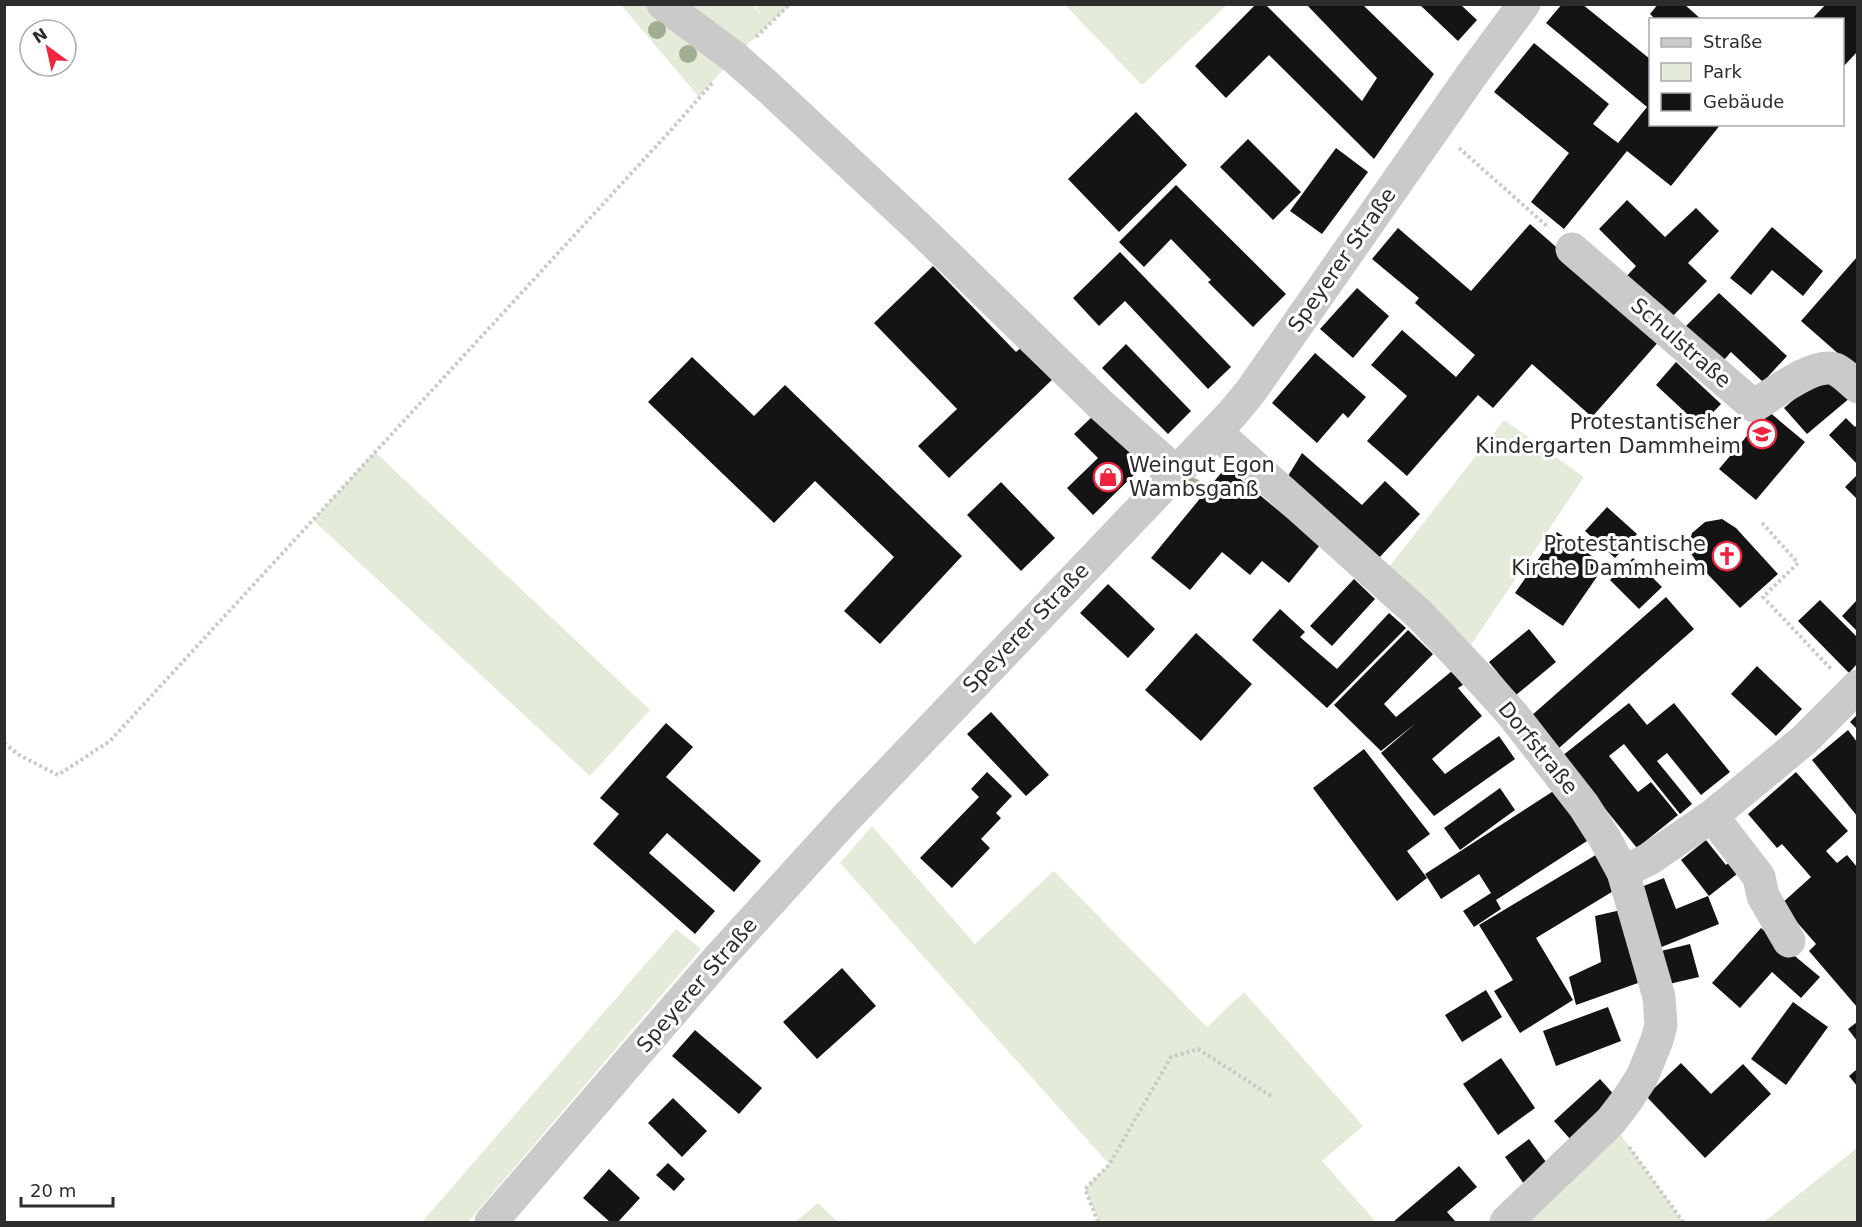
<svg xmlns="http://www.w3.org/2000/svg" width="1862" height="1227" font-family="'DejaVu Sans',sans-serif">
  <rect width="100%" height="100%" fill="#fff"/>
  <g fill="#e4ecd9">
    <path d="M621 5H753L761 15 755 5H790L734 57 699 97Z"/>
    <path d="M1065 5H1227L1142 85Z"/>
    <path d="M1504 420 1584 477 1471 645 1389 567Z"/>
    <path d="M375 452 650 710 590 776 313 520Z"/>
    <path d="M872 826 975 944 1054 871 1207 1027 1244 992 1363 1126 1322 1161 1376 1222H1099L1085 1189 1109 1164 840 863Z"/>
    <path d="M676 929 701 949 468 1222H422Z"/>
    <path d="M1611 1121 1683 1222H1506Z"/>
    <path d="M1857 1148V1222H1764Z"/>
    <path d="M818 1203 838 1222H795Z"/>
  </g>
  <g fill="#141414">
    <path d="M1256 4H1265L1362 101 1377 78 1306 4H1362L1434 74 1374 159 1269 55 1226 98 1195 66Z"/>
    <path d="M1419 4H1460L1477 20 1458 41Z"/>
    <path d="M1562 4H1582L1650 59V124H1721L1671 186 1627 151 1564 229 1531 202 1569 153 1494 92 1534 43 1609 104 1593 124 1618 143 1647 107 1546 23Z"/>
    <path d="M1658 4H1684L1702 20H1656L1650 14Z"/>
    <path d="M1826 4H1857V52L1842 68V20H1811Z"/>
    <path d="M1136 112 1187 165 1119 232 1068 179Z"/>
    <path d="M1248 139 1301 192 1273 220 1220 167Z"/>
    <path d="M1336 148 1368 172 1322 234 1290 211Z"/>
    <path d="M1176 185 1286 294 1253 327 1208 282 1211 280 1171 239 1144 267 1119 242Z"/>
    <path d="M1627 200 1665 237 1696 208 1719 231 1688 263 1707 281 1666 323 1623 280 1636 266 1599 229Z"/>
    <path d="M1530 224 1661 339 1592 417 1532 364 1493 408 1478 395 1407 476 1367 441 1407 396 1371 365 1402 330 1456 377 1475 355 1415 303 1419 298 1372 259 1398 228 1471 291Z"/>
    <path d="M1772 227 1823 271 1803 296 1772 270 1751 295 1730 278Z"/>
    <path d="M1120 252 1231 367 1208 389 1125 301 1099 326 1073 298Z"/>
    <path d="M1857 257V370L1801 321Z"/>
    <path d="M933 266 1016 352 1024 345 1055 377 949 478 918 446 957 409 874 323Z"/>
    <path d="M1357 288 1389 316 1353 358 1320 329Z"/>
    <path d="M1719 293 1787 356 1763 382 1731 352 1715 370 1678 334Z"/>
    <path d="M1126 344 1191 411 1168 434 1102 368Z"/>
    <path d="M1315 353 1366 397 1348 418 1343 413 1317 443 1272 403Z"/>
    <path d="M692 357 754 416 785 385 962 556 880 644 844 611 894 557 815 481 774 523 648 402Z"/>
    <path d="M1676 362 1721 404 1700 426 1656 385Z"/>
    <path d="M1828 370 1851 397 1807 434 1784 408Z"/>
    <path d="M1768 411 1805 442 1756 500 1719 469Z"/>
    <path d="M1094 415 1143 466 1093 515 1067 488 1098 458 1074 434Z"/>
    <path d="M1846 418 1855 427 1857 425V464L1829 435Z"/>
    <path d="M1302 453 1362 505 1385 481 1420 514 1377 560 1285 481Z"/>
    <path d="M1226 467 1320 545 1289 583 1262 561 1250 575 1222 552 1190 590 1151 558Z"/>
    <path d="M1857 475V499L1845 487Z"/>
    <path d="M1001 482 1055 538 1021 571 967 515Z"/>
    <path d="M1607 507 1637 534 1615 558 1585 531Z"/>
    <path d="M1722 519 1736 528 1778 574 1740 608 1698 564 1688 549 1692 533 1705 522Z"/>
    <path d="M1557 532 1605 565 1563 626 1515 593Z"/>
    <path d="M1633 558 1662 587 1639 609 1610 580Z"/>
    <path d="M1354 579 1375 599 1332 646 1310 626Z"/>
    <path d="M1108 584 1155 629 1128 658 1080 613Z"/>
    <path d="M1666 597 1694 629 1559 748 1531 716Z"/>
    <path d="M1820 600 1857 637V664L1849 673 1798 621Z"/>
    <path d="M1857 600V631L1842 616Z"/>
    <path d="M1280 609 1305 632 1300 637 1337 669 1389 613 1406 628 1327 708 1252 640Z"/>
    <path d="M1529 629 1556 662 1516 695 1489 662Z"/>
    <path d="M1408 630 1433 654 1384 704 1396 717 1452 671 1463 685 1458 688 1482 716 1432 759 1445 774 1499 736 1515 759 1434 816 1381 753 1416 723 1381 751 1334 705Z"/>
    <path d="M1196 633 1252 684 1201 741 1145 690Z"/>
    <path d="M1757 666 1802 709 1776 736 1731 694Z"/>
    <path d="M1629 703 1647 725 1674 703 1730 772 1701 795 1667 753 1657 761 1692 804 1680 814 1624 744 1609 756 1638 792 1651 782 1678 815 1637 848 1562 756Z"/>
    <path d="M991 712 1049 775 1026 796 967 734Z"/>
    <path d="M1857 715V729L1850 722Z"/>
    <path d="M666 723 693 747 666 777 761 861 734 892 667 833 649 853 715 911 695 934 593 844 619 814 600 798Z"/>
    <path d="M1848 730 1857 742V816L1812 760Z"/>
    <path d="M1364 749 1430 834 1407 851 1427 878 1397 901 1313 788Z"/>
    <path d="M987 772 1012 796 996 813 1001 818 981 839 990 848 952 888 920 858 979 797 971 789Z"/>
    <path d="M1796 772 1848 831 1826 851 1837 863 1847 855 1857 867V1007L1809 951 1816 944 1781 904 1811 877 1782 844 1777 848 1748 814Z"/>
    <path d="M1500 788 1515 810 1460 850 1444 828Z"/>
    <path d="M1555 790 1587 841 1496 900 1501 909 1474 927 1463 911 1491 893 1479 874 1441 899 1425 874Z"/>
    <path d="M1706 840 1726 865 1733 859 1742 870 1709 896 1681 860Z"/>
    <path d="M1599 853 1620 887 1536 938 1573 1000 1520 1033 1494 991 1513 980 1479 925Z"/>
    <path d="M1664 878 1676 909 1708 896 1719 924 1659 948 1636 889Z"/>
    <path d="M1625 909 1638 983 1576 1005 1569 977 1601 962 1595 916Z"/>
    <path d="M1761 928 1820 977 1801 998 1772 972 1740 1008 1712 983Z"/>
    <path d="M1690 944 1699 977 1669 984 1661 951Z"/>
    <path d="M842 968 876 1006 817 1059 783 1022Z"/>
    <path d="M1486 990 1502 1017 1462 1042 1445 1015Z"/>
    <path d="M1793 1002 1828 1027 1786 1085 1751 1059Z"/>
    <path d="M1608 1007 1621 1041 1556 1066 1543 1031Z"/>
    <path d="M1857 1022V1041L1848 1029Z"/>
    <path d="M695 1030 762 1088 739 1114 672 1056Z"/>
    <path d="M1501 1058 1535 1108 1498 1135 1463 1084Z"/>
    <path d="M1681 1063 1711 1094 1743 1064 1771 1094 1705 1158 1646 1096Z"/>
    <path d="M1857 1069V1086L1849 1076Z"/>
    <path d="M1600 1079 1617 1098 1571 1140 1554 1121Z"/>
    <path d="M673 1098 707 1131 682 1157 648 1123Z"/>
    <path d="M1529 1139 1549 1166 1524 1184 1505 1157Z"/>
    <path d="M668 1163 685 1179 674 1191 656 1175Z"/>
    <path d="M1459 1166 1477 1187 1447 1212 1456 1222H1393Z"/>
    <path d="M609 1169 640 1198 618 1222H610L583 1198Z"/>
  </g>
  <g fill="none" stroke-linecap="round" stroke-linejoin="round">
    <g stroke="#cacaca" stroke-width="4" stroke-dasharray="3 3" stroke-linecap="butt">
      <path d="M756 37 790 4"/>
      <path d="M1459 148 1549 228"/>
      <path d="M1762 523 1798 563 1763 597 1831 669"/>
      <path d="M4 743 19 755 58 775 110 741 671 130 714 81"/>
      <path d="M1629 1147 1683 1222"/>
      <path d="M1098 1222 1085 1189 1109 1165 1171 1057 1198 1049 1271 1096"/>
    </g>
    <g stroke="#cacaca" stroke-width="33">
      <path d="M663 4 734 57 767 86 919 228 1101 405 1176 472"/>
      <path d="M1572 249 1754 406C1772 395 1813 362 1835 369 1842 372 1851 381 1858 387"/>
      <path d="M1216 432 1420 615 1487 686 1513 715 1584 806 1605 839 1623 872 1659 997 1661 1025 1657 1040 1642 1077 1627 1100 1611 1121 1506 1222"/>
      <path d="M1712 816 1759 877 1763 896 1789 941"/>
      <path d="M1623 872 1649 859 1712 816 1804 740 1858 686"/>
      <path d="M491 1222 716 961 847 817 1232 414 1251 391 1473 73 1524 4"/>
    </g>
  </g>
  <g fill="#a0ae92">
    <circle cx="657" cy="30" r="9"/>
    <circle cx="688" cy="54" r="9"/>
    <circle cx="1193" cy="487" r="9"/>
  </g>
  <defs>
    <g id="school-ring" transform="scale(1.5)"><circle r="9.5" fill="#fff" stroke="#f0243d" stroke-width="1.5"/><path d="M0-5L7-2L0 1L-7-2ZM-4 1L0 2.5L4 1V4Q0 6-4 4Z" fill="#f0243d"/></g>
    <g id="shop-ring" transform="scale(1.5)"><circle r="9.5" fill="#fff" stroke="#f0243d" stroke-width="1.5"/><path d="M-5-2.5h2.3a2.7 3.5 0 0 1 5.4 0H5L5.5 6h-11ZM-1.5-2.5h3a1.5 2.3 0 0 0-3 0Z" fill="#f0243d"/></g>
    <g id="church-ring" transform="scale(1.5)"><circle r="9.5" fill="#fff" stroke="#f0243d" stroke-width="1.5"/><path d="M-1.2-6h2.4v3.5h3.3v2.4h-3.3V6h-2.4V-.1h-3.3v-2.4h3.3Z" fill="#f0243d"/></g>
  </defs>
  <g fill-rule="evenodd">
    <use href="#school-ring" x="1762" y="434"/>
    <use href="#shop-ring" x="1108" y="477"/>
    <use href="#church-ring" x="1727" y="556"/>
  </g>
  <g text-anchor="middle" stroke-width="6" stroke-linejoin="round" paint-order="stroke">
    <g font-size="21" fill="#2d2d2d" stroke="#fff">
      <text transform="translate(1342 260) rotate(-55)" y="7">Speyerer Straße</text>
      <text transform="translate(1681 343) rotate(41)" y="7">Schulstraße</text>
      <text transform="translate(1026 628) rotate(-46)" y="7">Speyerer Straße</text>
      <text transform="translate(1538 748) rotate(51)" y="7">Dorfstraße</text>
      <text transform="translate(697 985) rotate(-49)" y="7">Speyerer Straße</text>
    </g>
    <g font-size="21" fill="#2d2d2d" stroke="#fff" text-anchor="end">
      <text x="1741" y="429">Protestantischer<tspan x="1741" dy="24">Kindergarten Dammheim</tspan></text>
      <text x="1129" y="472" text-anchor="start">Weingut Egon<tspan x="1129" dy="24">Wambsganß</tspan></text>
      <text x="1706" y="551">Protestantische<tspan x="1706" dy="24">Kirche Dammheim</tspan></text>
    </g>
  </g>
  <rect width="1862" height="1227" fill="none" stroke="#2d2d2d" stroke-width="12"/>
  <rect x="1649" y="18" width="195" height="108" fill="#ffffff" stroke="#ababab" stroke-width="1.5"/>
  <rect x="1661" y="38" width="30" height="9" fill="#cacaca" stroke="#ababab" stroke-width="1.5"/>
  <text x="1703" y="48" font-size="18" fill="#2d2d2d">Straße</text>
  <rect x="1661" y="63" width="30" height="18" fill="#e4ecd9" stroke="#ababab" stroke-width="1.5"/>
  <text x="1703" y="78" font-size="18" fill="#2d2d2d">Park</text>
  <rect x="1661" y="93" width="30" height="18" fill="#141414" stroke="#ababab" stroke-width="1.5"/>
  <text x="1703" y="108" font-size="18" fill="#2d2d2d">Gebäude</text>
  <g transform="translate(48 48) rotate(327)"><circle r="28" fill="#ffffff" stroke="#ababab" stroke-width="1.5"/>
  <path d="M0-4.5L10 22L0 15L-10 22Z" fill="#f0243d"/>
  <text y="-9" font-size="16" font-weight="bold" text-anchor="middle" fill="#2d2d2d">N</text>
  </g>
  <path d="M21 1197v9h92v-9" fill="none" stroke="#2d2d2d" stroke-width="3"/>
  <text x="30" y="1197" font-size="18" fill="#2d2d2d" stroke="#ffffff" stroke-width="4.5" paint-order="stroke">20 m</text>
</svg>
